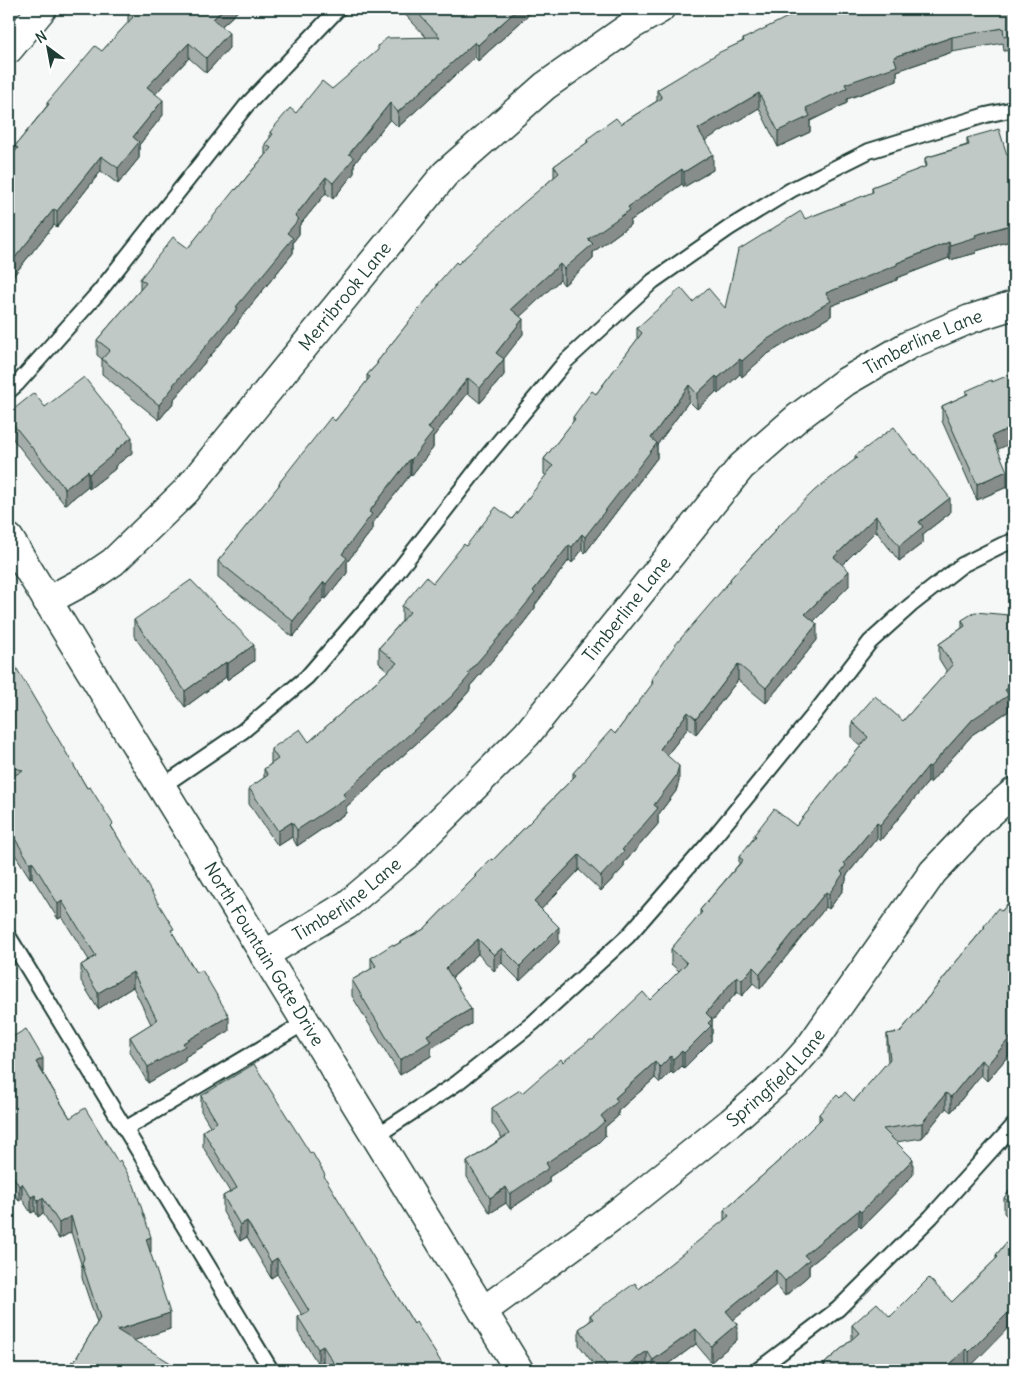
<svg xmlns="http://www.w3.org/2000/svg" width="1023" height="1379" font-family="Delius,sans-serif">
  <rect width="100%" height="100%" fill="#f6f7f7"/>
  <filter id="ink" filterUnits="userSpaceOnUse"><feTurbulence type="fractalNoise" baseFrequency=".02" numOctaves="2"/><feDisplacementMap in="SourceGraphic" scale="10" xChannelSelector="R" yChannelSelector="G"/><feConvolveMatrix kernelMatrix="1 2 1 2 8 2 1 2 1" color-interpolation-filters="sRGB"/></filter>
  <g filter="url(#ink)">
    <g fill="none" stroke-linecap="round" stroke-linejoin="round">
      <g stroke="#1f3d34" stroke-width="18">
        <g id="service">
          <path d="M9 391 17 384 99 292 246 106 338 9"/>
          <path d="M161 787 243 731 307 677 391 580 488 455 566 361 653 281 729 228 791 190 869 151 986 115 1014 109"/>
          <path d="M9 937 271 1370"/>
          <path d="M125 1129 306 1022"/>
          <path d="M376 1136 457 1083 533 1023 628 936 715 836 812 717 870 642 911 605 962 565 1002 545 1014 541"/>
          <path d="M758 1370 838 1309 931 1217 1014 1125"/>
        </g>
      </g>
      <g stroke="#1f3d34" stroke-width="31">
        <g id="minor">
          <path d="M9 49 42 9"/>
          <path id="s1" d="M9 538 519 1370"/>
          <path id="s2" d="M47 601 88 579 113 562 186 491 445 174 545 86 632 25 660 9"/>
          <path id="s3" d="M264 955 347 905 405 856 527 734 741 467 797 418 845 382 909 345 970 319 1014 305"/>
          <path id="s4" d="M483 1311 620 1211 731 1122 785 1075 809 1048 933 872 982 820 1014 792"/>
        </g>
      </g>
      <use href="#service" stroke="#fff" stroke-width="14"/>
      <use href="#minor" stroke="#fff" stroke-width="28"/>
    </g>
    <g fill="#a5adaa" stroke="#1f3d34">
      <path d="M240 9 222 26 229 48 206 73 189 58 155 94 163 115 139 145V158L118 184 101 171 57 227 54 225 9 281V159L15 152V146L47 106V103L102 51 128 23V12Z"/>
      <path d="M400 9H535L478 61 475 57 398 127 390 119 354 164V173L333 199 326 193 299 226V234L293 242V253L238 321V323L174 399V402L159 420 102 374V359L97 355V340L140 290V279L188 248 236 190 265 155V144L270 138V132L296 113 332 89 426 37Z"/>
      <path d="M1014 9V50L1004 51 1003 43 952 52 897 71V81L847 99V103L810 121V132L778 147 759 108 705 140 713 170 684 187 682 184 630 221V225L593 252V259L564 285 560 280 520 316 523 334 503 359 504 375 480 403 468 393 433 437V448L411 476 410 475 372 524V530L347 562V573L326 599 324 598 293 637 218 577V561L279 486V483L335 421 367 381V375L377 364V362L437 287V284L458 264 554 177V166L587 143V139L621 124 657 101V90L743 41V39Z"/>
      <path d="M967 138 1007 155 1014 153V240L976 251V253L950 260 949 258 897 278V280L831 306V316L766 355 742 377 740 374 718 394 716 392 697 409 689 401 657 445V458L585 553 582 550 572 563 569 560 535 605V608L511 639 470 686V690L452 711 346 807V813L297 846 292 837 278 846 249 804V788L264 778V769L271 764V749L309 742 388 671 379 663V648L402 621V606L433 583 466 546 512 519 546 476 544 474V459L573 422V417L596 394 637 340V328L693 302 725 308 805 219 872 193V187L925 167V158L967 145Z"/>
      <path d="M966 391 997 449 1007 487 977 500 942 421V406L966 395Z"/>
      <path d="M45 407 132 453 115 466V469L89 489 88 486 65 505 9 434V413Z"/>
      <path d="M855 456 950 513 923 534V543L899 561 876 531 842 565 849 586 814 621 817 640 766 703 738 680 696 734 688 728 667 755 679 781 676 791 658 815V824L624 863V867L601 891 579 870 541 909 559 943 520 981 502 963 494 971 478 954 452 978 471 1024 431 1048V1056L400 1075 352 996V980L371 969V958L394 946 424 929 475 877V875L493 860 573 778V773L615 734 652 685V678L730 581V579L775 531V529L855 460Z"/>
      <path d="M134 620 254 661 227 680 226 677 185 707 134 636Z"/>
      <path d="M962 620 1009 703V711L973 734 930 783 928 782 880 841 877 838 846 876V881L843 885V890L829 909 826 907 760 989 753 983 742 996 737 992 712 1021V1034L711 1035V1041L684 1068 682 1066 673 1074 671 1072 660 1083 655 1078 618 1111V1116L605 1127V1136L595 1146 549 1177V1183L510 1209 506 1203 490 1213 467 1177V1162L502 1138 492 1123V1108L522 1093 593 1040 650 1000 679 971 671 964V949L700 915V910L739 864V857L754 838V835L796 826 861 746 852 738V722L903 721 947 672 939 659V644L962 628Z"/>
      <path d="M9 659 87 788 113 829 229 1031 185 1057V1061L148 1083 130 1052V1037L151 1024 133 987 98 1009 81 981V965L89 960 62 917 58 919 32 877 30 878 9 845Z"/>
      <path d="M1014 895V1049L987 1081 981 1075 951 1112 946 1108 922 1138 896 1142 913 1175 861 1228 859 1226 809 1266V1275L785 1296 776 1285 733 1320 737 1340 711 1362 696 1344 661 1370H650L647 1367 642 1370H598L579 1345V1329L590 1321V1315L639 1289 724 1221V1210L781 1159 819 1121V1114L840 1098 854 1101 888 1062 887 1050V1034L900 1032 951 969V968L984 928V926L1002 911Z"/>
      <path d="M9 1039 43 1073 151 1252 150 1253 170 1329 134 1340 74 1362 97 1323 82 1278V1267L71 1232 59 1239 43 1213 38 1217 35 1211 31 1213 22 1199 19 1201 9 1185Z"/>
      <path d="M201 1096 325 1179 414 1324 446 1370H329L323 1361 318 1364 298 1332V1317L302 1315 277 1274 271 1278 247 1237 240 1241 223 1212V1196L230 1192 203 1147V1131L210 1126 201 1111Z"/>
      <path d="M1014 1185V1222L1004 1213V1198Z"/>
      <path d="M1014 1233 969 1368 966 1365 824 1366V1364L852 1339V1325L952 1302 996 1259V1255Z"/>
    </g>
    <g fill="#868d8b" stroke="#1f3d34">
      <path d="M224 9H240L213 34V19Z"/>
      <path d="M518 9H535L478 61V45Z"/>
      <path d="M539 9H544L539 12Z"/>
      <path d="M229 33V48L206 73V58Z"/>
      <path d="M952 37V52L897 71V81L847 99V103L810 121V132L778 147V131L806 108 845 84 894 57Z"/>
      <path d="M475 42V57L398 127V112Z"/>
      <path d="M189 43V58L147 103V87Z"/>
      <path d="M759 93V108L698 145V129Z"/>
      <path d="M163 100V115L139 145V158L118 184V168L133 137Z"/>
      <path d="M390 103V119L354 164V173L333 199V183L349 154Z"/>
      <path d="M713 154V170L684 187V172Z"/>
      <path d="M101 156V171L57 227V211Z"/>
      <path d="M682 169V184L630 221V225L593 252V259L564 285V269L588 239 628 207Z"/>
      <path d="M326 177V193L299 226V234L293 242V253L238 321V323L174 399V402L159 420V405L173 385 236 307 287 233 295 216Z"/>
      <path d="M54 209V225L9 281V265Z"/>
      <path d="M1014 224V240L976 251V253L950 260V245L975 235Z"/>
      <path d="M949 242V258L897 278V280L831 306V316L766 355 742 377V361L766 340 826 293 897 263Z"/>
      <path d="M560 264V280L511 325V309Z"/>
      <path d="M523 319V334L496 369V353Z"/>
      <path d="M504 359V375L480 403V388Z"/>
      <path d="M740 359V374L718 394V378Z"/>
      <path d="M716 376V392L697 409V394Z"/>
      <path d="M468 378V393L433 437V448L411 476V460L428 428Z"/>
      <path d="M689 385V401L657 445V458L585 553V537L651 438Z"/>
      <path d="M1014 426V442L992 452V436Z"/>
      <path d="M132 437V453L115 466V469L89 489V474L114 452Z"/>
      <path d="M410 459V475L372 524V530L347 562V573L326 599V584L342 554 369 512Z"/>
      <path d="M88 471V486L65 505V489Z"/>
      <path d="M1007 471V487L977 500V484Z"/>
      <path d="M950 498V513L923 534V543L899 561V546L919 522Z"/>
      <path d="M876 516V531L834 573V557Z"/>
      <path d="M582 534V550L572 563V547Z"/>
      <path d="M569 545V560L535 605V608L511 639 470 686V690L452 711 346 807V813L297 846V830L468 673 533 591Z"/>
      <path d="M849 571V586L805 630V614Z"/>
      <path d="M324 582V598L293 637V621Z"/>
      <path d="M817 624V640L766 703V688Z"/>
      <path d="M254 645V661L227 680V664Z"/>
      <path d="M226 662V677L185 707V691Z"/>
      <path d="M738 664V680L696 734V719Z"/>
      <path d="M1014 684V700L1009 703V711L973 734 930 783V767L973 719 1005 690Z"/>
      <path d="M688 712V728L660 764V749Z"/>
      <path d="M679 766V781L676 791 658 815V824L624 863V867L601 891V876L622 850 654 805Z"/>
      <path d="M928 766V782L880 841V825Z"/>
      <path d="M292 822V837L278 846V831Z"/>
      <path d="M877 823V838L846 876V881L843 885V890L829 909V894L841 872 844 863Z"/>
      <path d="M579 855V870L534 917V902Z"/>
      <path d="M32 861V877L30 878V863Z"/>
      <path d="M826 892V907L760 989V974Z"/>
      <path d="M62 901V917L58 919V904Z"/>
      <path d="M559 927V943L520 981V966Z"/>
      <path d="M478 939V954L446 983V968Z"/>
      <path d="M502 948V963L494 971V955Z"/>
      <path d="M753 967V983L742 996V980Z"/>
      <path d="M133 972V987L98 1009V993Z"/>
      <path d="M737 976V992L712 1021V1034L711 1035V1041L684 1068V1053L706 1013Z"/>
      <path d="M471 1009V1024L431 1048V1056L400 1075V1060L427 1035Z"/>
      <path d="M229 1016V1031L185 1057V1061L148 1083V1067L183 1043Z"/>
      <path d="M1014 1033V1049L987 1081V1065Z"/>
      <path d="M682 1051V1066L673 1074V1059Z"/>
      <path d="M671 1056V1072L660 1083V1067Z"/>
      <path d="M43 1058V1073L36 1077V1062Z"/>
      <path d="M981 1060V1075L951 1112V1097Z"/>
      <path d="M655 1062V1078L618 1111V1116L605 1127V1136L595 1146 549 1177V1183L510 1209V1194L601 1116 615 1098Z"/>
      <path d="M946 1093V1108L922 1138V1123Z"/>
      <path d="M913 1159V1175L861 1228V1212Z"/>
      <path d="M22 1183V1199L19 1201V1186Z"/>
      <path d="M506 1187V1203L490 1213V1198Z"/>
      <path d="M35 1195V1211L31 1213V1197Z"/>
      <path d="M43 1198V1213L38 1217V1201Z"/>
      <path d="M859 1210V1226L809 1266V1275L785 1296V1281L804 1255Z"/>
      <path d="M71 1216V1232L59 1239V1223Z"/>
      <path d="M247 1221V1237L240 1241V1225Z"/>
      <path d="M151 1237V1252L146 1254V1239Z"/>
      <path d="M277 1258V1274L271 1278V1262Z"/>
      <path d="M776 1270V1285L726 1326V1311Z"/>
      <path d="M1014 1307V1322L969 1368V1352Z"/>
      <path d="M170 1313V1329L117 1346V1330Z"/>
      <path d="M737 1324V1340L711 1362V1346Z"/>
      <path d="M696 1329V1344L661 1370H653V1360Z"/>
      <path d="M323 1346V1361L318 1364V1349Z"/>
      <path d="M966 1349V1365L960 1370H944Z"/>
      <path d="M647 1351V1367L642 1370H621Z"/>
    </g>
    <g fill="#c0c9c6" stroke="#1f3d34">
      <path d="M131 9H224L213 19 229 33 206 58 189 43 147 87 163 100 133 137 139 142 118 168 101 156 57 211 54 209 9 265V171L10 169 9 168V159L18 148 15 146 49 104 47 103 95 46 102 51 133 17 128 12Z"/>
      <path d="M414 9H518L478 45 475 42 398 112 390 103 349 154 354 158 333 183 326 177 295 216 299 219 287 233 293 238 236 307 238 308 173 385 174 386 159 405 102 359 110 350 97 340 146 283 140 279 173 237 188 248 235 189 236 190 271 148 265 144 273 134 270 132 290 108 296 113 322 81 332 89 378 50V46L387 38 440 37Z"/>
      <path d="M809 9H1014V34L1004 36 1003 28 952 37 894 57 897 66 845 84 847 88 806 108 810 116 778 131 759 93 698 129 713 154 684 172 682 169 628 207 630 210 588 239 593 244 564 269 560 264 511 309 523 319 496 353 504 359 480 388 468 378 428 428 433 432 411 460 410 459 369 512 372 514 342 554 347 558 326 584 324 582 293 621 218 561 280 484 279 483 331 417 335 421 370 377 367 375 378 363 377 362 438 285 437 284 456 262 458 264 520 206 559 173 554 166 588 142 587 139 616 118 621 124 662 98 657 90 720 52 744 41 743 39 800 11Z"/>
      <path d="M999 129 1007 155 1014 153V224L975 235 976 237 950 245 949 242 897 263V265L826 293 831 301 766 340 742 361 740 359 718 378 716 376 697 394 689 385 651 438 657 443 585 537 582 534 572 547 569 545 533 591 535 593 511 623 468 673 470 675 452 696 343 794 346 798 297 830 292 822 278 831 249 788 268 775 264 769 278 759 271 749 300 729 309 742 397 663 379 648 410 612 402 606 426 577 433 583 464 544 466 546 496 507 512 519 553 466 544 459 575 419 573 417 592 391 596 394 642 333 637 328 681 288 693 302 708 288 725 308 738 250 801 211 805 219 873 192 872 187 927 166 925 158 969 145 967 138Z"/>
      <path d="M1014 373V426L992 436 1007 471 977 484 942 406 968 394 966 391 991 380 992 382Z"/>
      <path d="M84 377 132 437 114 452 115 453 89 474 88 471 65 489 9 419V413L34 393 45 407Z"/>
      <path d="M894 427 915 455 916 454 950 498 919 522 923 527 899 546 876 516 834 557 849 571 805 614 817 624 766 688 738 664 696 719 688 712 660 749 679 766 676 776 654 805 658 808 622 850 624 851 601 876 579 855 534 902 559 927 520 966 502 948 494 955 478 939 446 968 471 1009 427 1035 431 1041 400 1060 352 980 376 966 371 958 393 944 394 946 424 929 476 876 475 875 491 859 493 860 576 775 573 773 611 730 615 734 653 683 652 678 676 644 731 580 730 579 776 530 775 529 815 490 857 458 855 456Z"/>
      <path d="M191 580 254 645 227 664 226 662 185 691 134 620Z"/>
      <path d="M975 612 1009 615 1014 623V684L1005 690 1009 695 973 719 930 767 928 766 880 825 877 823 844 863 846 865 841 872 843 874 829 894 826 892 760 974 753 967 742 980 737 976 706 1013 712 1019 708 1023 711 1026 684 1053 682 1051 673 1059 671 1056 660 1067 655 1062 615 1098 618 1101 601 1116 605 1121 595 1130 546 1163 549 1168 510 1194 506 1187 490 1198 467 1162 509 1134 492 1108 520 1090 522 1093 561 1059 563 1062 590 1040H593L643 992 650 1000 687 963 671 949 702 912 700 910 743 860 739 857 756 836 754 835 774 809 796 826 868 737 852 722 875 696 903 721 953 665 939 644 965 626 962 620Z"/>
      <path d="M9 659 12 665 14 664 87 788 90 787 113 824 111 826 174 929 171 930 196 973 202 970 229 1016 183 1043 185 1046 148 1067 130 1037 157 1020 133 972 98 993 81 965 96 956 62 901 58 904 32 861 30 863 9 829V779L23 770 9 767Z"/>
      <path d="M1014 895V1033L987 1065 981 1060 951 1097 946 1093 922 1123 883 1129 913 1159 861 1212 859 1210 804 1255 809 1260 785 1281 776 1270 726 1311 737 1324 711 1346 696 1329 653 1360 647 1351 621 1370H610L579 1329 593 1319 590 1315 635 1283 639 1289 729 1216 724 1210 781 1159 822 1118 819 1114 837 1095 840 1098 845 1092 854 1101 890 1059 887 1034 900 1032 952 968H951L985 927 984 926 998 908 1002 911Z"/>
      <path d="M26 1029 43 1058 36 1062 70 1118 85 1108 118 1162 120 1160 134 1185 151 1237 146 1239 170 1313 117 1330 182 1370H66L72 1361 74 1362 100 1318 82 1263 84 1258 71 1216 59 1223 43 1198 38 1201 35 1195 31 1197 22 1183 19 1186 9 1169V1039Z"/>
      <path d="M254 1064 310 1153 312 1152 325 1175 324 1176 414 1324 416 1322 446 1370H380V1368L376 1370H338L323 1346 318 1349 298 1317 309 1311 277 1258 271 1262 247 1221 240 1225 223 1196 237 1188 203 1131 217 1122 201 1096Z"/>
      <path d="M1014 1185V1206L1004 1198Z"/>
      <path d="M1014 1233V1307L969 1352 966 1349 944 1370H818L825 1365 824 1364 859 1333 852 1325 877 1303 890 1317 929 1278 952 1302 998 1257 996 1255Z"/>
    </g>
  </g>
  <g text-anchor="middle" stroke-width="4.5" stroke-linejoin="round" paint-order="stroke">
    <g font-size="18" fill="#1f3d34" stroke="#fff">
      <text dy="6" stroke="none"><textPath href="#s2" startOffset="430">Merribrook Lane</textPath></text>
      <text dy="6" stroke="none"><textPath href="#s3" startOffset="910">Timberline Lane</textPath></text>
      <text dy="6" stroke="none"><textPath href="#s3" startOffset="505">Timberline Lane</textPath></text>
      <text dy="6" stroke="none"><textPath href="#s3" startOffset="100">Timberline Lane</textPath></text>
      <text dy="6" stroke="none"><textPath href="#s1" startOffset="488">North Fountain Gate Drive</textPath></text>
      <text dy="6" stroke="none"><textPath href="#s4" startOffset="375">Springfield Lane</textPath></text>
    </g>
  </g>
  <rect width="1023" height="1379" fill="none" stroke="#fff" stroke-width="30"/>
  <rect x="15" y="15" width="993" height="1349" fill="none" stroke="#1f3d34" stroke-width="2" filter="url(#ink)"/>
  <g transform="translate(48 48) rotate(328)" stroke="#ffffff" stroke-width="4" paint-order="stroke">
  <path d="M0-4L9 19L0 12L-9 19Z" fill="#1f3d34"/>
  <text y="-8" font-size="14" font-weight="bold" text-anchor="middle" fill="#1f3d34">N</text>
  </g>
</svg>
